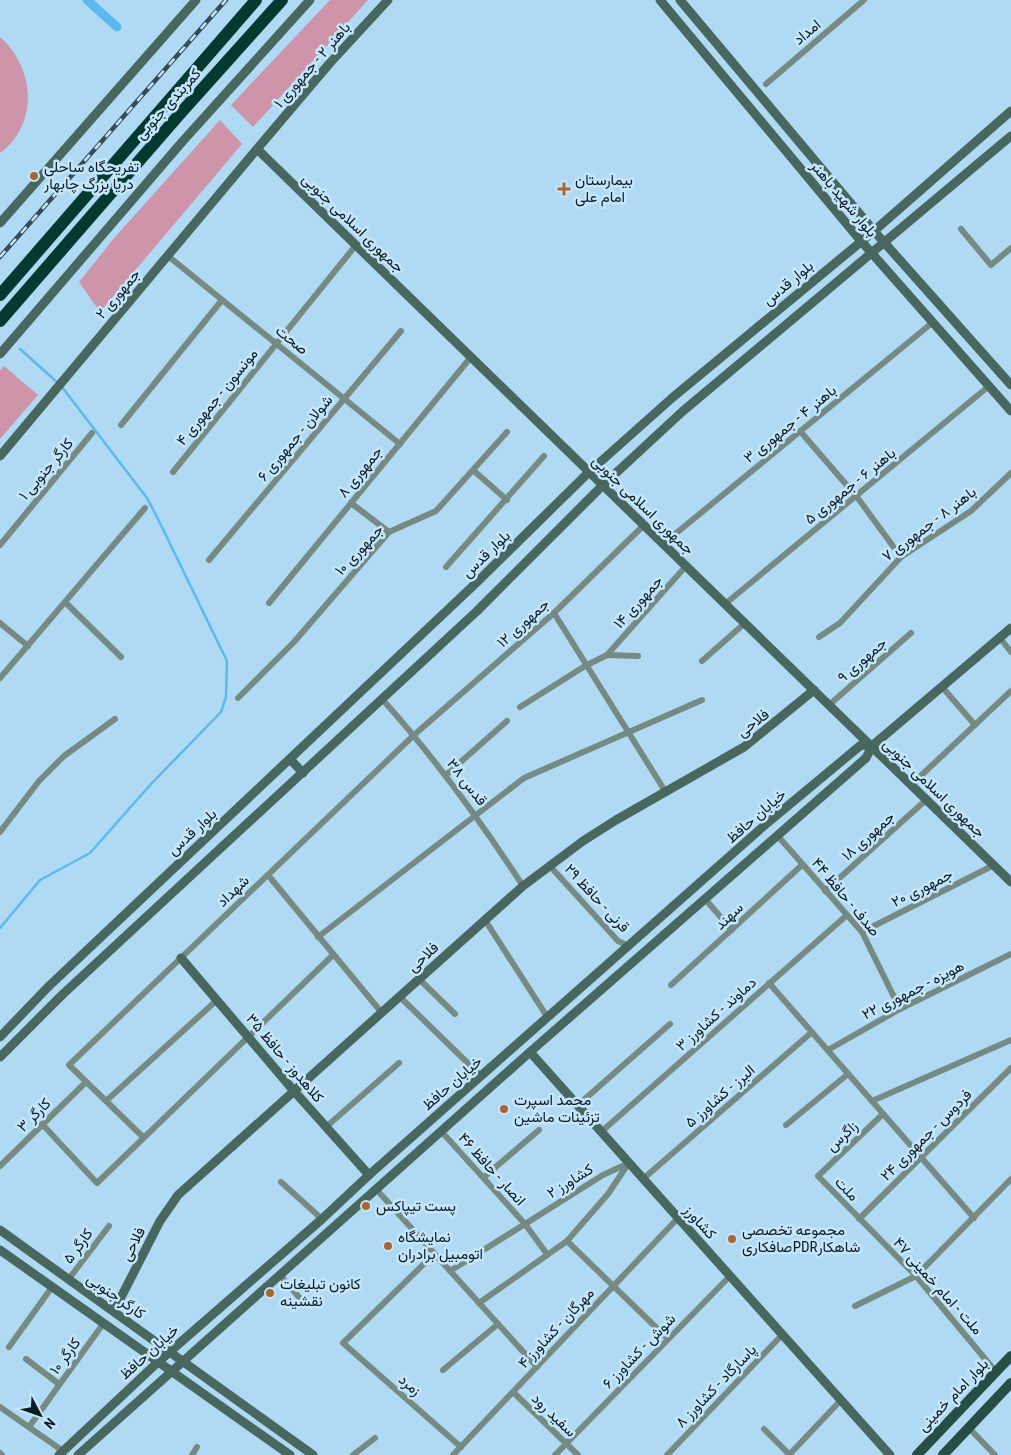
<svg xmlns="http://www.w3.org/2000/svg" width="1011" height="1455" font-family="'Roboto Condensed',Vazirmatn,sans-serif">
  <rect width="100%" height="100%" fill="#b0daf3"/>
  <g fill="#ce94a9">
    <path d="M330 0H368L253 127 231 105Z"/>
    <path d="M0 37C35 68 39 124 0 153Z"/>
    <path d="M220 120 242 144 100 312 79 282 115 237Z"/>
    <path d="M4 366 38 395 0 439V371Z"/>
  </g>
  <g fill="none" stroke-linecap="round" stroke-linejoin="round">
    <g stroke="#5cb9ed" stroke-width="2.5">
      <path d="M20 349 58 383"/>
      <path d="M0 928 40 880 90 853 151 784 221 712 226 697 227 661 158 519 147 498 62 387"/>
    </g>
    <path stroke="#5cb9ed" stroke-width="9" d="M87 0 117 27"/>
    <g stroke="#768a84" stroke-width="6">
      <path d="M766 84 864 0"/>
      <path d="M961 229 991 265 1011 248"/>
      <path d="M168 256 400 444"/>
      <path d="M121 425 222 300"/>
      <path d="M800 431 857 497 901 557"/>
      <path d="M473 470 507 500"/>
      <path d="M173 472 356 245"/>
      <path d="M351 503 389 532"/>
      <path d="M663 544 932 323"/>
      <path d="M0 545 92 433"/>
      <path d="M209 560 401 331"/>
      <path d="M446 567 544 456"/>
      <path d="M66 603 121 657"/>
      <path d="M269 603 471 357"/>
      <path d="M725 604 989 386"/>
      <path d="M554 613 665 791"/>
      <path d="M0 623 28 646"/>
      <path d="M819 637 840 623 901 557 971 511 1011 473"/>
      <path d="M1000 638 1011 652"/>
      <path d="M607 655 686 566"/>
      <path d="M702 661 745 623"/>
      <path d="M0 678 145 508"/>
      <path d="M943 688 975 725"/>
      <path d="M238 698 294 642 389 532 436 511 507 432"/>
      <path d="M382 699C435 758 480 820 523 886"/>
      <path d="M829 705 911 633"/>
      <path d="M520 707 585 666 607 655 638 656"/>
      <path d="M446 775 507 721"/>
      <path d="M911 785 1011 691"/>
      <path d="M0 832 39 781 64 756 115 719"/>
      <path d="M777 835 862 932 900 1009"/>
      <path d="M549 865 618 941 629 946"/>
      <path d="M268 875 382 1013"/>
      <path d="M825 891 926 800"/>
      <path d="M705 899 732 930"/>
      <path d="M485 920 548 1018"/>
      <path d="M862 932 994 865"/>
      <path d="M318 937 524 778 702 700"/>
      <path d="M419 979 455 1014"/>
      <path d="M769 983 974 1218"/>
      <path d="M671 985 802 865"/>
      <path d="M400 997 481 1076"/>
      <path d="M828 1050 900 1009 1011 954"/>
      <path d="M106 1101 217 1000"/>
      <path d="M872 1101 1011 1040"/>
      <path d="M578 1105 670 1024"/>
      <path d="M883 1114 818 1176 916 1276 996 1372"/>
      <path d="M42 1124 97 1183 333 955"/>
      <path d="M786 1125 848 1074"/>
      <path d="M326 1127 399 1063"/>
      <path d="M441 1131 525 1224 547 1254"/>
      <path d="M601 1132 847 915"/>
      <path d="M143 1137 69 1065 414 735 554 613 644 525"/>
      <path d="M0 1166 86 1082"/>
      <path d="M484 1177 539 1130"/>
      <path d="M643 1179 812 1032"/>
      <path d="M281 1182 322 1219"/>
      <path d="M376 1189 537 1367"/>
      <path d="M859 1219 1011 1068"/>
      <path d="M567 1241 608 1194 628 1164"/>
      <path d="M434 1254 343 1343 461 1447"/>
      <path d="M450 1271 603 1175 629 1163"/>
      <path d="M280 1275 303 1302"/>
      <path d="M68 1280 109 1226"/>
      <path d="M479 1303 567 1241 668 1339"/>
      <path d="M855 1306 916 1276 1011 1179"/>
      <path d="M9 1347 52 1287"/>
      <path d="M26 1359 59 1384"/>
      <path d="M443 1370 498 1324"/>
      <path d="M513 1392 578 1455"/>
      <path d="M0 1407 63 1451"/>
      <path d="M29 1427 103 1324"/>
      <path d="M969 1428 995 1455"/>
      <path d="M764 1429 789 1454"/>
      <path d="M0 1453 2 1455"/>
      <path d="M192 1455 197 1447"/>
      <path d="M353 1455 375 1438"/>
      <path d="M453 1455 678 1218"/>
      <path d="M555 1455 730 1276"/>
      <path d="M667 1455 782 1335"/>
      <path d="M789 1455 841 1400"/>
    </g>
    <g stroke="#48675f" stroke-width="9">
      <path d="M660 0 861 241 1011 411"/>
      <path d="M680 0 874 231 1011 385"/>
      <path d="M257 149 1011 882"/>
      <path d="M0 223 196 0"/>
      <path d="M0 354 182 142 310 0"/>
      <path d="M0 456 257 149 329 64 388 0"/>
      <path d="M290 759 303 773"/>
      <path d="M181 958 294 1091 369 1175"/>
      <path d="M0 1037 48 987 475 584 589 472 672 398 874 231 1011 111"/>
      <path d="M530 1052 890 1455"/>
      <path d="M0 1057 62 995 477 611 603 485 683 411 1011 136"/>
      <path d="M0 1230 313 1455"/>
      <path d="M0 1250 290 1455"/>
      <path d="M114 1311 160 1221 178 1195 523 886 583 841 616 820 744 747 814 690"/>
      <path d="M59 1455 158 1362 322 1219 369 1175 766 824 861 745 872 746"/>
      <path d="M78 1455 530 1052 866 758 872 746 1011 628"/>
    </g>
    <g stroke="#274e45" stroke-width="10">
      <path d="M917 1455 1011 1356"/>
      <path d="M943 1455 1011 1383"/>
    </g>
    <g stroke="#03392f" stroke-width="12">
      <path d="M0 295 256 0"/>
      <path d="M0 321 178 116 282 0"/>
    </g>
    <g stroke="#354b58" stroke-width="4.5">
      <path id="rail" d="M0 257 226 0"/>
    </g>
    <use href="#rail" stroke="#c5e6fa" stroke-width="2.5" stroke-dasharray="8" stroke-linecap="butt"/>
  </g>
  <g fill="#a86633" stroke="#c5e6fa" stroke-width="2">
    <circle cx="34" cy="176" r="5"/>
    <path d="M561.5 181.5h5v5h5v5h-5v5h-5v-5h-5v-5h5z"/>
    <circle cx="504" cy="1109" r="5"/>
    <circle cx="366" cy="1206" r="5"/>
    <circle cx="732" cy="1239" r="5"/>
    <circle cx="388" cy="1246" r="5"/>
    <circle cx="270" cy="1293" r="5"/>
  </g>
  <g text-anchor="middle" stroke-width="5" stroke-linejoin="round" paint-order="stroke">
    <g font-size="15" fill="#0b1b24" stroke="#c5e6fa">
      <text transform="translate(807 32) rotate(-40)" y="5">امداد</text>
      <text transform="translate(312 65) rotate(-49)" y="5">باهنر ۲ - جمهوری ۱</text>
      <text transform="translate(168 104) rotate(-48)" y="5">کمربندی جنوبی</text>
      <text transform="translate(844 199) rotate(50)" y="5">بلوار شهید باهنر</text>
      <text transform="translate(353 223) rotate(44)" y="5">جمهوری اسلامی جنوبی</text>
      <text transform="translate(788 283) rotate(-40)" y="5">بلوار قدس</text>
      <text transform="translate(118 294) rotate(-50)" y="5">جمهوری ۲</text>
      <text transform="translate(292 340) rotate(39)" y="5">صحت</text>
      <text transform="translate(217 397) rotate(-51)" y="5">مونسون - جمهوری ۴</text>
      <text transform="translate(790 424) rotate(-39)" y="5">باهنر ۴ - جمهوری ۳</text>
      <text transform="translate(295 438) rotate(-50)" y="5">شولان - جمهوری ۶</text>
      <text transform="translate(46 469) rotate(-50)" y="5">کارگر جنوبی ۱</text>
      <text transform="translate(360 472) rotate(-51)" y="5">جمهوری ۸</text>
      <text transform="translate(850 486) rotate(-39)" y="5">باهنر ۶ - جمهوری ۵</text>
      <text transform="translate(643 505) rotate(44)" y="5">جمهوری اسلامی جنوبی</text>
      <text transform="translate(929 524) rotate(-37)" y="5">باهنر ۸ - جمهوری ۷</text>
      <text transform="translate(359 550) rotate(-47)" y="5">جمهوری ۱۰</text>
      <text transform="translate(486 554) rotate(-44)" y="5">بلوار قدس</text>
      <text transform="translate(638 602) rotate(-48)" y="5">جمهوری ۱۴</text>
      <text transform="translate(523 623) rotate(-42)" y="5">جمهوری ۱۲</text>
      <text transform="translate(862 660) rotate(-41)" y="5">جمهوری ۹</text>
      <text transform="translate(753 723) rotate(-37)" y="5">فلاحی</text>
      <text transform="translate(467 782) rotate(52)" y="5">قدس ۳۸</text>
      <text transform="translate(934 788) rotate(44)" y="5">جمهوری اسلامی جنوبی</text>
      <text transform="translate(756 816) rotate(-41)" y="5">خیابان حافظ</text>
      <text transform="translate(192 832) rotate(-43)" y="5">بلوار قدس</text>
      <text transform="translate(868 836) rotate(-42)" y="5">جمهوری ۱۸</text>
      <text transform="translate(922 888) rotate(-27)" y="5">جمهوری ۲۰</text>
      <text transform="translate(233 891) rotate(-44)" y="5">شهداد</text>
      <text transform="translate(846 897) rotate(50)" y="5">صدف - حافظ ۴۴</text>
      <text transform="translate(597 898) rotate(47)" y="5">قرنی - حافظ ۲۹</text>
      <text transform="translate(729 916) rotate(-43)" y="5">سهند</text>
      <text transform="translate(423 957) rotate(-42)" y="5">فلاحی</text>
      <text transform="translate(913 990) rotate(-27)" y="5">هویزه - جمهوری ۲۲</text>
      <text transform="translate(716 1014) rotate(-42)" y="5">دماوند - کشاورز ۳</text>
      <text transform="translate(285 1058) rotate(50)" y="5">کلاهدوز - حافظ ۳۵</text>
      <text transform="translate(452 1083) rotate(-41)" y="5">خیابان حافظ</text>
      <text transform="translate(720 1096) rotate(-41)" y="5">البرز - کشاورز ۵</text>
      <text transform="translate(34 1115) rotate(-45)" y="5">کارگر ۳</text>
      <text transform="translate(926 1135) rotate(-45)" y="5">فردوس - جمهوری ۲۴</text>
      <text transform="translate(842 1136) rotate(-43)" y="5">زاگرس</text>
      <text transform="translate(492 1169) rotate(48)" y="5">انصار - حافظ ۴۶</text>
      <text transform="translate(570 1181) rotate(-32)" y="5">کشاورز ۲</text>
      <text transform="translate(847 1189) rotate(46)" y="5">ملت</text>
      <text transform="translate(700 1222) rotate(48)" y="5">کشاورز</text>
      <text transform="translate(133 1244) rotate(-63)" y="5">فلاحی</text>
      <text transform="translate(78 1246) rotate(-54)" y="5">کارگر ۵</text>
      <text transform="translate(938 1286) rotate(48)" y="5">ملت - امام خمینی ۴۷</text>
      <text transform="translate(116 1296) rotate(35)" y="5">کارگر جنوبی</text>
      <text transform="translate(556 1328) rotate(-47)" y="5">مهرگان - کشاورز ۴</text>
      <text transform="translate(639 1351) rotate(-46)" y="5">شوش - کشاورز ۶</text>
      <text transform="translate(149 1352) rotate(-42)" y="5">خیابان حافظ</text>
      <text transform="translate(65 1356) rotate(-54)" y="5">کارگر ۱۰</text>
      <text transform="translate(410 1385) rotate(41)" y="5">زمرد</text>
      <text transform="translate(716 1386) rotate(-46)" y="5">پاسارگاد - کشاورز ۸</text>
      <text transform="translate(953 1395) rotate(-46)" y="5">بلوار امام خمینی</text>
      <text transform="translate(554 1415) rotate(44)" y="5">سفید رود</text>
    </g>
    <g font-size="15" fill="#0b1b24" stroke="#c5e6fa" text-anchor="start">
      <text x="44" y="172">تفریحگاه ساحلی<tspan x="44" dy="17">دریا بزرگ چابهار</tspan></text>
      <text x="575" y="185">بیمارستان<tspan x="575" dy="17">امام علی</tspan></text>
      <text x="514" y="1105">محمد اسپرت<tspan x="514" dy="17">تزئینات ماشین</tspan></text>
      <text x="376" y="1211">پست تیپاکس</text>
      <text x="742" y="1235">مجموعه تخصصی<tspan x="742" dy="17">صافکاریPDRشاهکار</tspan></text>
      <text x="398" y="1242">نمایشگاه<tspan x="398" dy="17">اتومبیل برادران</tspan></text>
      <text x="280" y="1289">کانون تبلیغات<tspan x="280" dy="17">نقشینه</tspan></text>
    </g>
  </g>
  <g transform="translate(40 1415) rotate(131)" stroke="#c5e6fa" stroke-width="4" paint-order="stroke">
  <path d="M0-4L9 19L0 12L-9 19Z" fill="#0b1b24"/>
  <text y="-8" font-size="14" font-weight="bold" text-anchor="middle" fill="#0b1b24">N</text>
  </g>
</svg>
